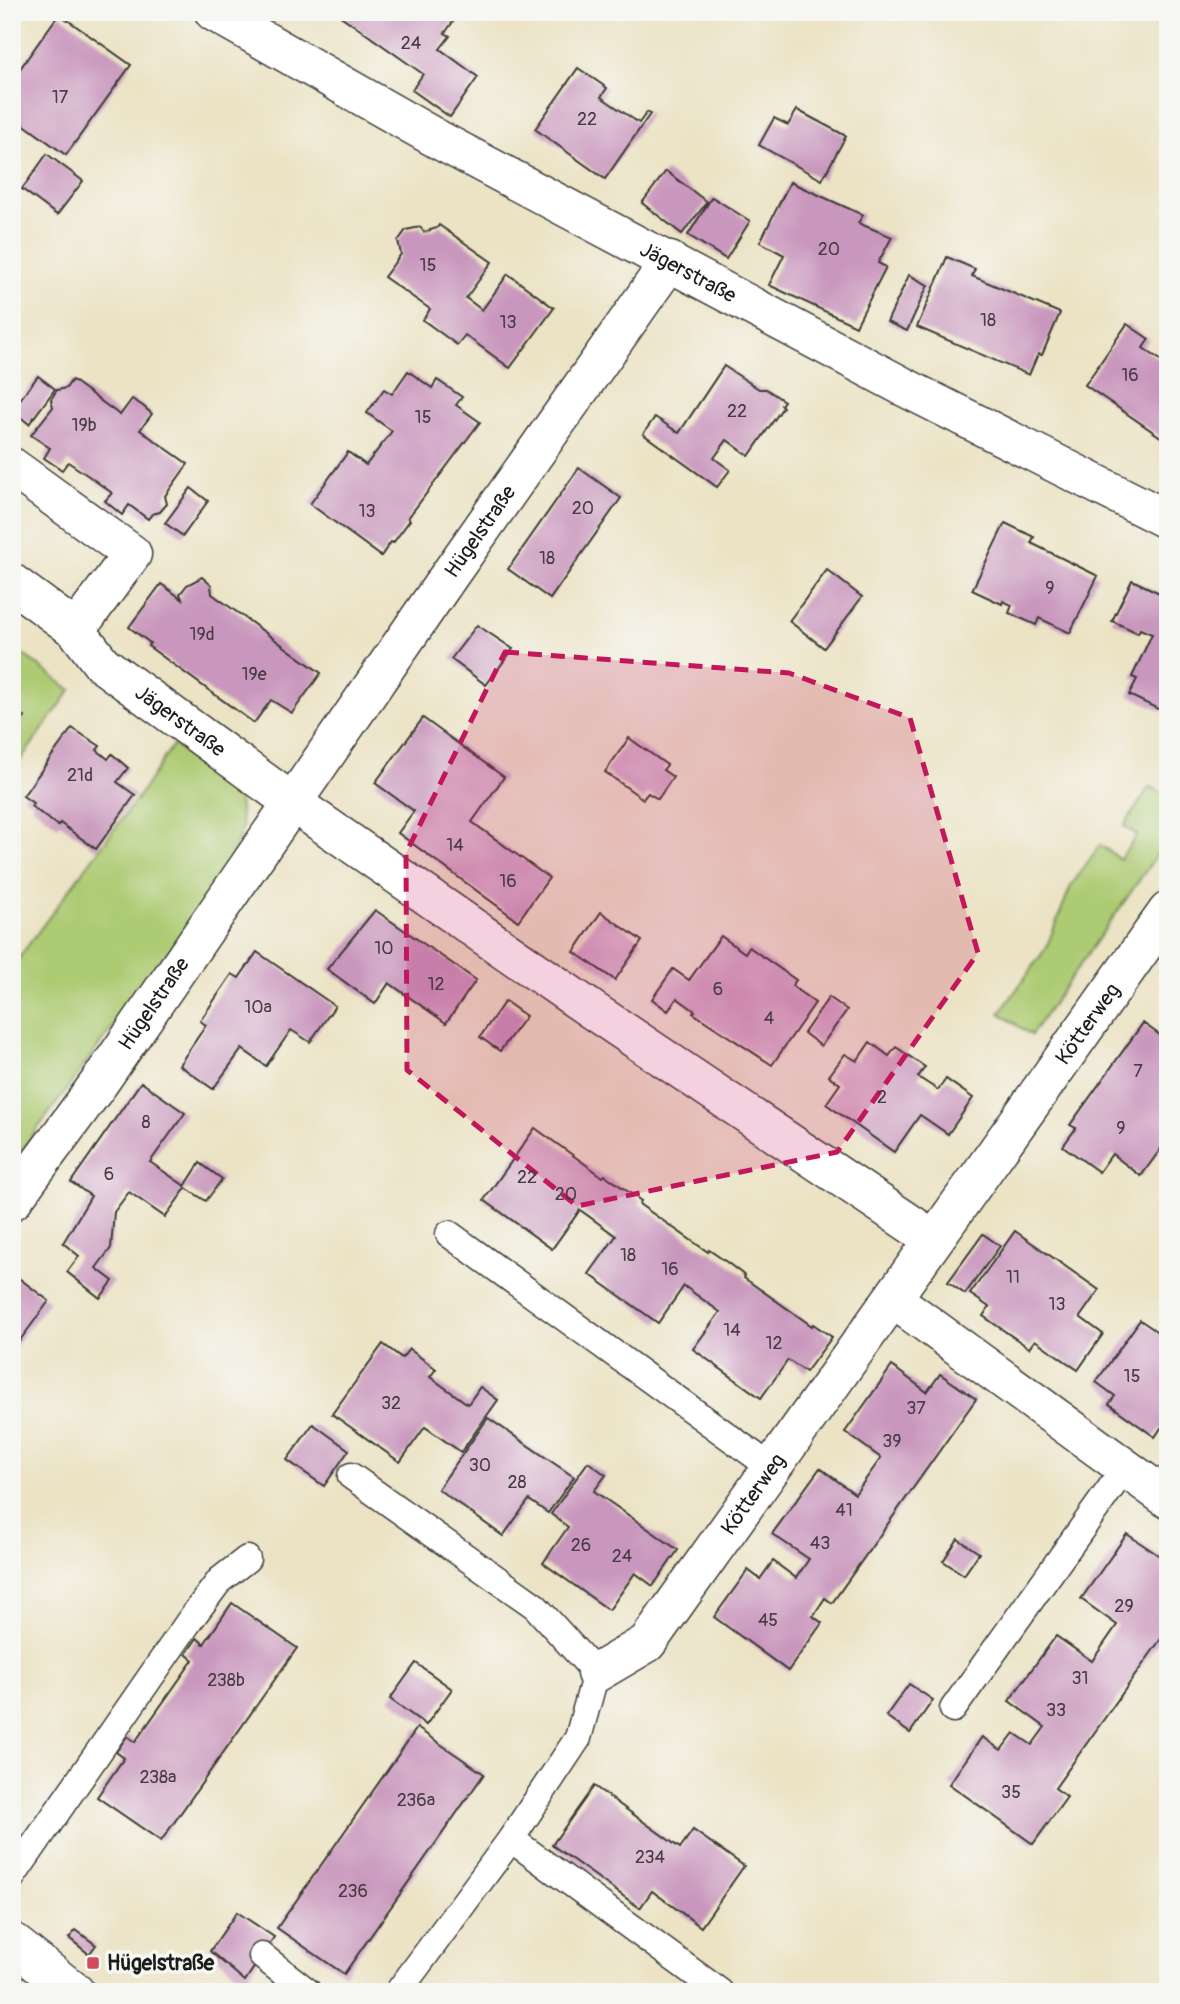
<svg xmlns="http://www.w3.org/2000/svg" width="1180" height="2004" font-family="Pangolin,sans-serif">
  <rect width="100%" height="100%" fill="#f6f6f2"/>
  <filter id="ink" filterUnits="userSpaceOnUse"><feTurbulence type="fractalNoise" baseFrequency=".0143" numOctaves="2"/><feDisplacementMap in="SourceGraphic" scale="14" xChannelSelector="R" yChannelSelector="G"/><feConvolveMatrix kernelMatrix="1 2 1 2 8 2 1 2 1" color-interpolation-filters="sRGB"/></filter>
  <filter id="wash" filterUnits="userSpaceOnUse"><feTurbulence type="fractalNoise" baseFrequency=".00686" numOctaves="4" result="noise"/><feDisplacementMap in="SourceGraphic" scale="28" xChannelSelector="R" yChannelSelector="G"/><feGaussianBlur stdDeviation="1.57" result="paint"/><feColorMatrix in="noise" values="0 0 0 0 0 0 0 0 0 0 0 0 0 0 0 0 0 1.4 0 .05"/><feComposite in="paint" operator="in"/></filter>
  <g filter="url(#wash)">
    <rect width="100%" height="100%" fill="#ece3c5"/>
    <g fill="#adcb73" stroke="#647448" stroke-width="2">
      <path d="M12 646 71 690 12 772Z"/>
      <path d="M173 745 238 792 242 828 227 873 12 1163V967L138 797Z"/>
      <path d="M1150 786 1168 796V839L1031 1035 1000 1013 1046 948 1071 886 1100 845 1120 859 1137 835 1124 826Z"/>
    </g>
    <g id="blocks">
      <g fill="#c997bd">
        <path d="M335 12H460L445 33 450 36 440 49 478 77 450 117 412 90 423 74Z"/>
        <path d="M59 14 131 65 66 155 12 116V80Z"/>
        <path d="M578 68 607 88 601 97 639 123 647 112 650 114 605 179 535 129Z"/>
        <path d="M797 110 846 136 822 180 759 145 774 118 788 125Z"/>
        <path d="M47 154 83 181 57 215 22 189Z"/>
        <path d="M666 171 707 202 682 234 642 203Z"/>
        <path d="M790 182 863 215 858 223 892 237 878 263 886 267 856 326 769 285 784 255 760 242Z"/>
        <path d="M712 197 750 221 726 259 688 235Z"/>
        <path d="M439 225 492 262 466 298 482 310 508 274 554 308 510 368 465 335 457 345 423 320 430 309 384 277 401 254 398 241 406 230 420 227 424 232 437 228Z"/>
        <path d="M947 257 975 269 972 276 1060 313 1042 355 1038 354 1029 375 917 327Z"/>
        <path d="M909 275 928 285 907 331 887 322Z"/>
        <path d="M1127 324 1149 339 1143 348 1168 365V442L1085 385Z"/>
        <path d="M724 366 759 389H766L784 401 781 405 783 407 749 456 727 440 714 458 730 470 717 487 643 434 655 417 679 433Z"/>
        <path d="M408 371 432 388 437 380 449 388 462 397 456 405 480 422 408 518 410 520 393 543 391 542 381 556 310 504 348 452 366 465 392 431 367 413 384 389 392 394Z"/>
        <path d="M38 376 55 389 29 424 12 410Z"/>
        <path d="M72 380 120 415 132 399 143 406 152 414 140 430 188 464 165 496 167 504 160 512 152 514 148 519 129 505 122 515 105 501 112 493 90 477 68 462 62 470 44 458 50 448 31 435 53 407 51 399 57 390 66 388Z"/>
        <path d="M579 468 621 498 550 599 508 569Z"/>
        <path d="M191 488 208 501 183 536 165 523Z"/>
        <path d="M1005 523 1034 537 1031 543 1098 576 1070 633 1039 618 1036 625 1009 613 1012 605 1003 601 1002 604 972 590Z"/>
        <path d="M827 570 862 597 824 648 789 621Z"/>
        <path d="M202 577 211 585 212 594 321 673 292 713 271 700 254 723 148 646 150 643 129 627 161 584 182 599 180 594 187 585Z"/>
        <path d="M1132 580 1168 597V700L1162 711 1129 695 1137 679 1132 677 1152 634 1140 629 1138 633 1112 621Z"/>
        <path d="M477 625 513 649 486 685 451 659Z"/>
        <path d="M12 708 25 717 12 735Z"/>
        <path d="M423 718 504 777 472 822 549 878 518 921 398 833 414 811 375 783Z"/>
        <path d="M72 728 100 746 97 750 108 759 112 754 128 768 117 782 135 795 96 849 60 823 58 826 31 806 33 803 23 796Z"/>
        <path d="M629 738 667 765 663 770 673 777 658 799 648 793 643 799 605 772Z"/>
        <path d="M375 910 476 980 446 1023 389 983 375 1004 327 969Z"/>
        <path d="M601 912 642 941 615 980 574 952Z"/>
        <path d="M721 936 745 953 749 947 796 980 792 986 815 1003 772 1065 693 1013 695 1011 677 998 668 1011 652 999 673 969 689 980Z"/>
        <path d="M257 952 335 1006 310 1042 291 1030 266 1066 242 1049 213 1089 179 1065 206 1025 200 1021 232 974 239 978Z"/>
        <path d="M829 997 847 1010 821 1046 804 1033Z"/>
        <path d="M505 1001 526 1016 500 1051 480 1037Z"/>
        <path d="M1143 1023 1168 1041V1139L1141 1176 1112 1154 1099 1172 1063 1146 1076 1128 1070 1125Z"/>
        <path d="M870 1042 889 1056 896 1047 925 1067 918 1077 938 1090 946 1079 973 1098 948 1134 920 1115 894 1152 826 1104 840 1084 829 1076 845 1054 857 1061Z"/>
        <path d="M141 1082 185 1113 150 1162 185 1186 200 1163 222 1179 206 1201 186 1188 165 1217 129 1192 114 1212 111 1248 96 1268 113 1281 100 1298 67 1272 79 1256 63 1243 91 1196 71 1182Z"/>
        <path d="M535 1128 603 1177 605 1175 641 1201 639 1204 708 1252 709 1250 728 1263 745 1276 744 1278 812 1326 813 1324 832 1337 806 1372 788 1360 761 1398 693 1349 720 1312 684 1286 658 1323 589 1274 616 1236 580 1210 552 1249 484 1200Z"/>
        <path d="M1015 1231 1099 1290 1080 1317 1103 1334 1078 1370 1035 1340 1029 1348 983 1316 989 1307 970 1294Z"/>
        <path d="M983 1234 1000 1246 965 1294 948 1282Z"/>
        <path d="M12 1273 49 1301 12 1351Z"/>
        <path d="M1140 1320 1168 1339V1433L1161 1428 1155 1437 1109 1404 1115 1396 1096 1382Z"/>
        <path d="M383 1344 402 1358 409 1349 436 1369 430 1377 468 1404 480 1387 498 1400 461 1452 425 1427 400 1462 332 1414Z"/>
        <path d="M892 1366 927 1392 940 1374 976 1399 832 1603 825 1598 813 1616 822 1623 788 1671 714 1617 748 1570 760 1579 773 1561 796 1578 809 1559 772 1534 820 1468 855 1494 881 1458 845 1432Z"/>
        <path d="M488 1418 574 1477 548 1513 529 1500 503 1536 438 1489Z"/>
        <path d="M313 1424 349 1450 324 1486 287 1460Z"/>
        <path d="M588 1462 606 1475 594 1491 678 1550 653 1586 635 1573 609 1610 543 1563 568 1527 551 1514Z"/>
        <path d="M1127 1534 1164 1559 1168 1554V1629L1055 1788 1067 1797 1033 1844 949 1784 982 1737 1001 1750 1014 1733 1032 1745 1045 1727 1009 1701 1056 1636 1092 1661 1117 1625 1081 1599Z"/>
        <path d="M958 1539 979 1553 964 1575 943 1561Z"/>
        <path d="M232 1603 297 1648 161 1841 97 1797 124 1758 116 1752 127 1736 135 1742 193 1660 186 1654 197 1638 204 1644Z"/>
        <path d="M416 1663 452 1689 426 1725 390 1699Z"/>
        <path d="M909 1684 933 1700 910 1733 886 1716Z"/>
        <path d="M417 1728 484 1774 344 1974 277 1928Z"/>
        <path d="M594 1786 680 1848 693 1830 744 1866 701 1927 652 1891 640 1908 552 1845Z"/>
        <path d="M237 1912 274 1937 245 1981 210 1951Z"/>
        <path d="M76 1930 96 1945 89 1954 69 1938Z"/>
      </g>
    </g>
  </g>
  <g filter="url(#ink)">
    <use href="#blocks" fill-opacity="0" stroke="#3b3a35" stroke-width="2"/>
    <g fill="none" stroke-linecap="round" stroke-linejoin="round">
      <g stroke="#3b3a35" stroke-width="29">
        <g id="service">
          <path d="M449 1234 772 1468"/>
          <path d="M351 1476 535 1606 596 1673 578 1738 511 1839 398 1992"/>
          <path d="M953 1709 1125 1468"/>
          <path d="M511 1839 720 1992"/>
          <path d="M12 1877 190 1620 220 1580 247 1559"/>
          <path d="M262 1956 308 1992"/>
        </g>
      </g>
      <g stroke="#3b3a35" stroke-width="41">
        <g id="minor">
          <path id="s1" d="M214 12 439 140 906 388 1168 520"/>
          <path d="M12 467 132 554 76 630"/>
          <path id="s2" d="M12 583 76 630 102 664 293 803 592 1010 933 1239"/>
          <path id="s3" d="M12 1201 99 1083 448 577 670 261"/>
          <path d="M893 1299 1168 1499"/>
          <path id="s4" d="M596 1673 647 1643 1168 911"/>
        </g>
      </g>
      <g stroke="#3b3a35" stroke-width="41">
        <path id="secondary" d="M12 1942 75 1992"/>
      </g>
      <use href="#service" stroke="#fff" stroke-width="26"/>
      <use href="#minor" stroke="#fff" stroke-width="38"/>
      <use href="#secondary" stroke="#fff" stroke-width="38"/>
    </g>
  </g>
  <path fill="#c2185b" fill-opacity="0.2" stroke="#c2185b" stroke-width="5" stroke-dasharray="14 9" stroke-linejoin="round" d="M505 652 789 673 910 718 978 953 837 1152 577 1206 407 1070 406 853Z"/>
  <rect fill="#d1495b" stroke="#f6f6f2" stroke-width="2.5" x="86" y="1956" width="14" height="14" rx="3.5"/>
  <g text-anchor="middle" stroke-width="7" stroke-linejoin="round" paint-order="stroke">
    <g font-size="18" fill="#473b44">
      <text x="411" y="49">24</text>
      <text x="60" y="103">17</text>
      <text x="587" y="125">22</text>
      <text x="829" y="255">20</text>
      <text x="428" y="271">15</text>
      <text x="988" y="326">18</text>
      <text x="508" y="328">13</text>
      <text x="1130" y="381">16</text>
      <text x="737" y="417">22</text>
      <text x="423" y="423">15</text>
      <text x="84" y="431">19b</text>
      <text x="583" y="514">20</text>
      <text x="367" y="517">13</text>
      <text x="547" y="564">18</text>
      <text x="1050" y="594">9</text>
      <text x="202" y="640">19d</text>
      <text x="254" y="680">19e</text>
      <text x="80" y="781">21d</text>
      <text x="455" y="851">14</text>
      <text x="508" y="887">16</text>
      <text x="384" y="954">10</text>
      <text x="436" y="990">12</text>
      <text x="718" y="995">6</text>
      <text x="258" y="1013">10a</text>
      <text x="769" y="1024">4</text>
      <text x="1138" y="1077">7</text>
      <text x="882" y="1103">2</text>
      <text x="146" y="1128">8</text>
      <text x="1121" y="1134">9</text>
      <text x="109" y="1180">6</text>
      <text x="527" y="1183">22</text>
      <text x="566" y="1200">20</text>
      <text x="628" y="1261">18</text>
      <text x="670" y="1275">16</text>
      <text x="1013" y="1283">11</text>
      <text x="1057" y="1310">13</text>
      <text x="732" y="1336">14</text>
      <text x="774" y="1349">12</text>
      <text x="1132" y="1382">15</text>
      <text x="391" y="1409">32</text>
      <text x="916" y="1414">37</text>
      <text x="892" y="1447">39</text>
      <text x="480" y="1471">30</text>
      <text x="517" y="1488">28</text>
      <text x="844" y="1516">41</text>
      <text x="820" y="1549">43</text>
      <text x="581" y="1551">26</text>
      <text x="622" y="1562">24</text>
      <text x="1124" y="1612">29</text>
      <text x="768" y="1626">45</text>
      <text x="1080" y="1684">31</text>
      <text x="226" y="1686">238b</text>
      <text x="1056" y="1716">33</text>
      <text x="158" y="1783">238a</text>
      <text x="1011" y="1798">35</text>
      <text x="416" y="1806">236a</text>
      <text x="650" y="1863">234</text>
      <text x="353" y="1897">236</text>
    </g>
    <g font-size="21" fill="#1c1c1c" stroke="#f6f6f2">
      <text dy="7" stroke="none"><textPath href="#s1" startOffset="541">Jägerstraße</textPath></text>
      <text dy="7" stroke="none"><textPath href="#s3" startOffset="817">Hügelstraße</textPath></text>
      <text dy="7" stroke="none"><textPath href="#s2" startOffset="219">Jägerstraße</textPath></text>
      <text dy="7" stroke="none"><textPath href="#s3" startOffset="243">Hügelstraße</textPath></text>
      <text dy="7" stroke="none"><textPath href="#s4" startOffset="819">Kötterweg</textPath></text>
      <text dy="7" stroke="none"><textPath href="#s4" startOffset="242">Kötterweg</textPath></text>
    </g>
    <g font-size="21" font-weight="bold" fill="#1c1c1c" stroke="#f6f6f2" text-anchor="start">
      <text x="107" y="1970">Hügelstraße</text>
    </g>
  </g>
  <rect width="1180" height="2004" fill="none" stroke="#f6f6f2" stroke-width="42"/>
</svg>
